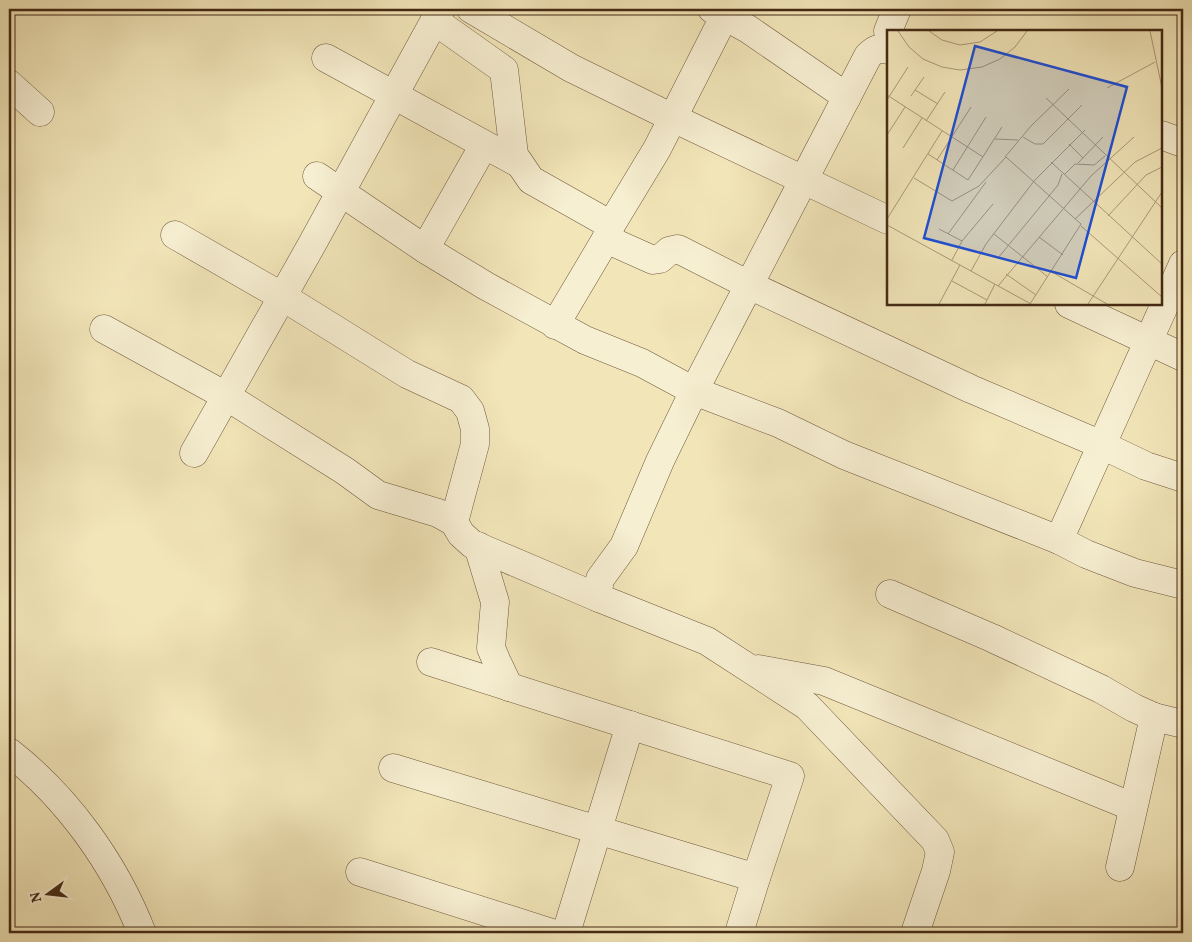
<svg xmlns="http://www.w3.org/2000/svg" width="1192" height="942" font-family="Vollkorn,serif">
  <rect width="100%" height="100%" fill="#f2e6b9"/>
  <filter id="stains"><feTurbulence type="fractalNoise" baseFrequency=".004" numOctaves="4"/><feColorMatrix values="0 0 0 0 .2 0 0 0 0 .09 0 0 0 0 .02 0 0 0 .5 -.17"/></filter>
  <radialGradient id="worn" r=".72"><stop offset=".6" stop-color="#630" stop-opacity="0"/><stop offset="1" stop-color="#630" stop-opacity=".3"/></radialGradient>
  <g fill="none" stroke-linecap="round" stroke-linejoin="round">
    <g stroke="#70583d" stroke-width="29">
      <g id="minor">
        <path d="M471 9 571 68 673 118 888 220"/>
        <path d="M712 9 748 29 847 97"/>
        <path d="M435 21 504 70 514 155 531 180 611 225"/>
        <path d="M888 31 897 9"/>
        <path d="M888 50C879 47 875 49 868 56L694 391 660 461 624 546 600 579 598 590 599 598 707 641 807 706 935 840 940 852 936 871 915 933"/>
        <path d="M326 58 520 164"/>
        <path d="M9 84 40 112"/>
        <path d="M1161 135 1183 143"/>
        <path d="M317 176 425 249 486 286 585 340 642 363 694 391 778 423 844 455 1059 540 1086 554 1135 573 1183 585"/>
        <path d="M175 235 283 297 407 374 461 399 470 411 475 429V444L454 522"/>
        <path d="M606 239 653 260 660 259 669 251 678 249 749 285 971 389 1102 445 1146 466 1183 478"/>
        <path d="M425 249 484 145"/>
        <path d="M1069 304 1183 357"/>
        <path d="M555 325 606 239 611 225 657 149 728 9"/>
        <path d="M104 329 226 396 345 471 378 495 438 513 454 522 461 534 472 544 599 598"/>
        <path d="M194 453 311 246 441 9"/>
        <path d="M1059 540 1183 264"/>
        <path d="M478 546 495 602 491 648 497 662 509 687"/>
        <path d="M890 594 992 638 1101 689 1134 708 1154 717 1183 724"/>
        <path d="M431 662 790 776 756 878 739 933"/>
        <path d="M758 669 824 681 1133 807"/>
        <path d="M9 752C68 798 115 864 142 933"/>
        <path d="M393 768 756 878"/>
        <path d="M1120 867 1154 717"/>
        <path d="M360 872 552 933"/>
        <path d="M566 933 630 725"/>
      </g>
    </g>
    <use href="#minor" stroke="#f7efd2" stroke-width="28"/>
  </g>
  <g transform="translate(887 30)">
    <rect width="275" height="275" fill="#f2e6b9"/>
    <path fill="none" stroke="#ac9a77" stroke-width="1" d="M11 1 22 17 36 29 55 37 73 40 95 37 113 29 128 17 140 1M42 1 55 10 73 15 93 12 110 1M263 1 275 58M220 58 268 32M28 60 51 74M0 65 96 127M24 66 37 47M159 68 275 178M0 70 21 37M39 91 58 62M0 105 18 77M136 107 148 114H156L195 75M108 109 131 110M182 114 196 128M16 118 35 88M41 124 81 150 115 97M118 127 144 96 182 59M50 130 84 77M164 132 275 234M191 133 216 107M66 140 99 87M177 145 188 134 207 135 218 126M27 148 65 171 92 156 119 127 194 194 143 274M221 186 259 145 275 137M0 189 55 101M188 189 248 132 275 118M0 195 144 274M194 196 275 267M52 199 75 211M61 204 99 152M107 204 161 247M152 207 176 225M111 228 171 155 175 144M65 230 75 211 106 174M84 241 99 214 147 151 198 100M165 242 220 274M119 244 149 265M65 251 100 270M111 256 204 146 247 107M52 274 73 235M98 274 108 254M201 274 275 162"/>
    <path fill="#1d4ed8" fill-opacity="0.15" stroke="#1d4ed8" stroke-width="2.5" d="M88 16 240 57 189 248 37 208Z"/>
    <rect width="275" height="275" fill="none" stroke="#442914" stroke-width="2.5"/>
  </g>
  <rect width="1192" height="942" fill="none" stroke="#f2e6b9" stroke-width="30"/>
  <rect x="10" y="10" width="1172" height="922" fill="none" stroke="#442914" stroke-width="2.5"/>
  <rect x="15" y="15" width="1162" height="912" fill="none" stroke="#442914"/>
  <g transform="translate(48 894) rotate(255)" stroke="#f7efd2" stroke-width="4" paint-order="stroke">
  <path d="M0-4L9 19L0 12L-9 19Z" fill="#442914"/>
  <text y="-8" font-size="14" font-weight="bold" text-anchor="middle" fill="#442914">N</text>
  </g>
  <rect width="100%" height="100%" filter="url(#stains)"/>
  <rect width="100%" height="100%" fill="url(#worn)"/>
</svg>
